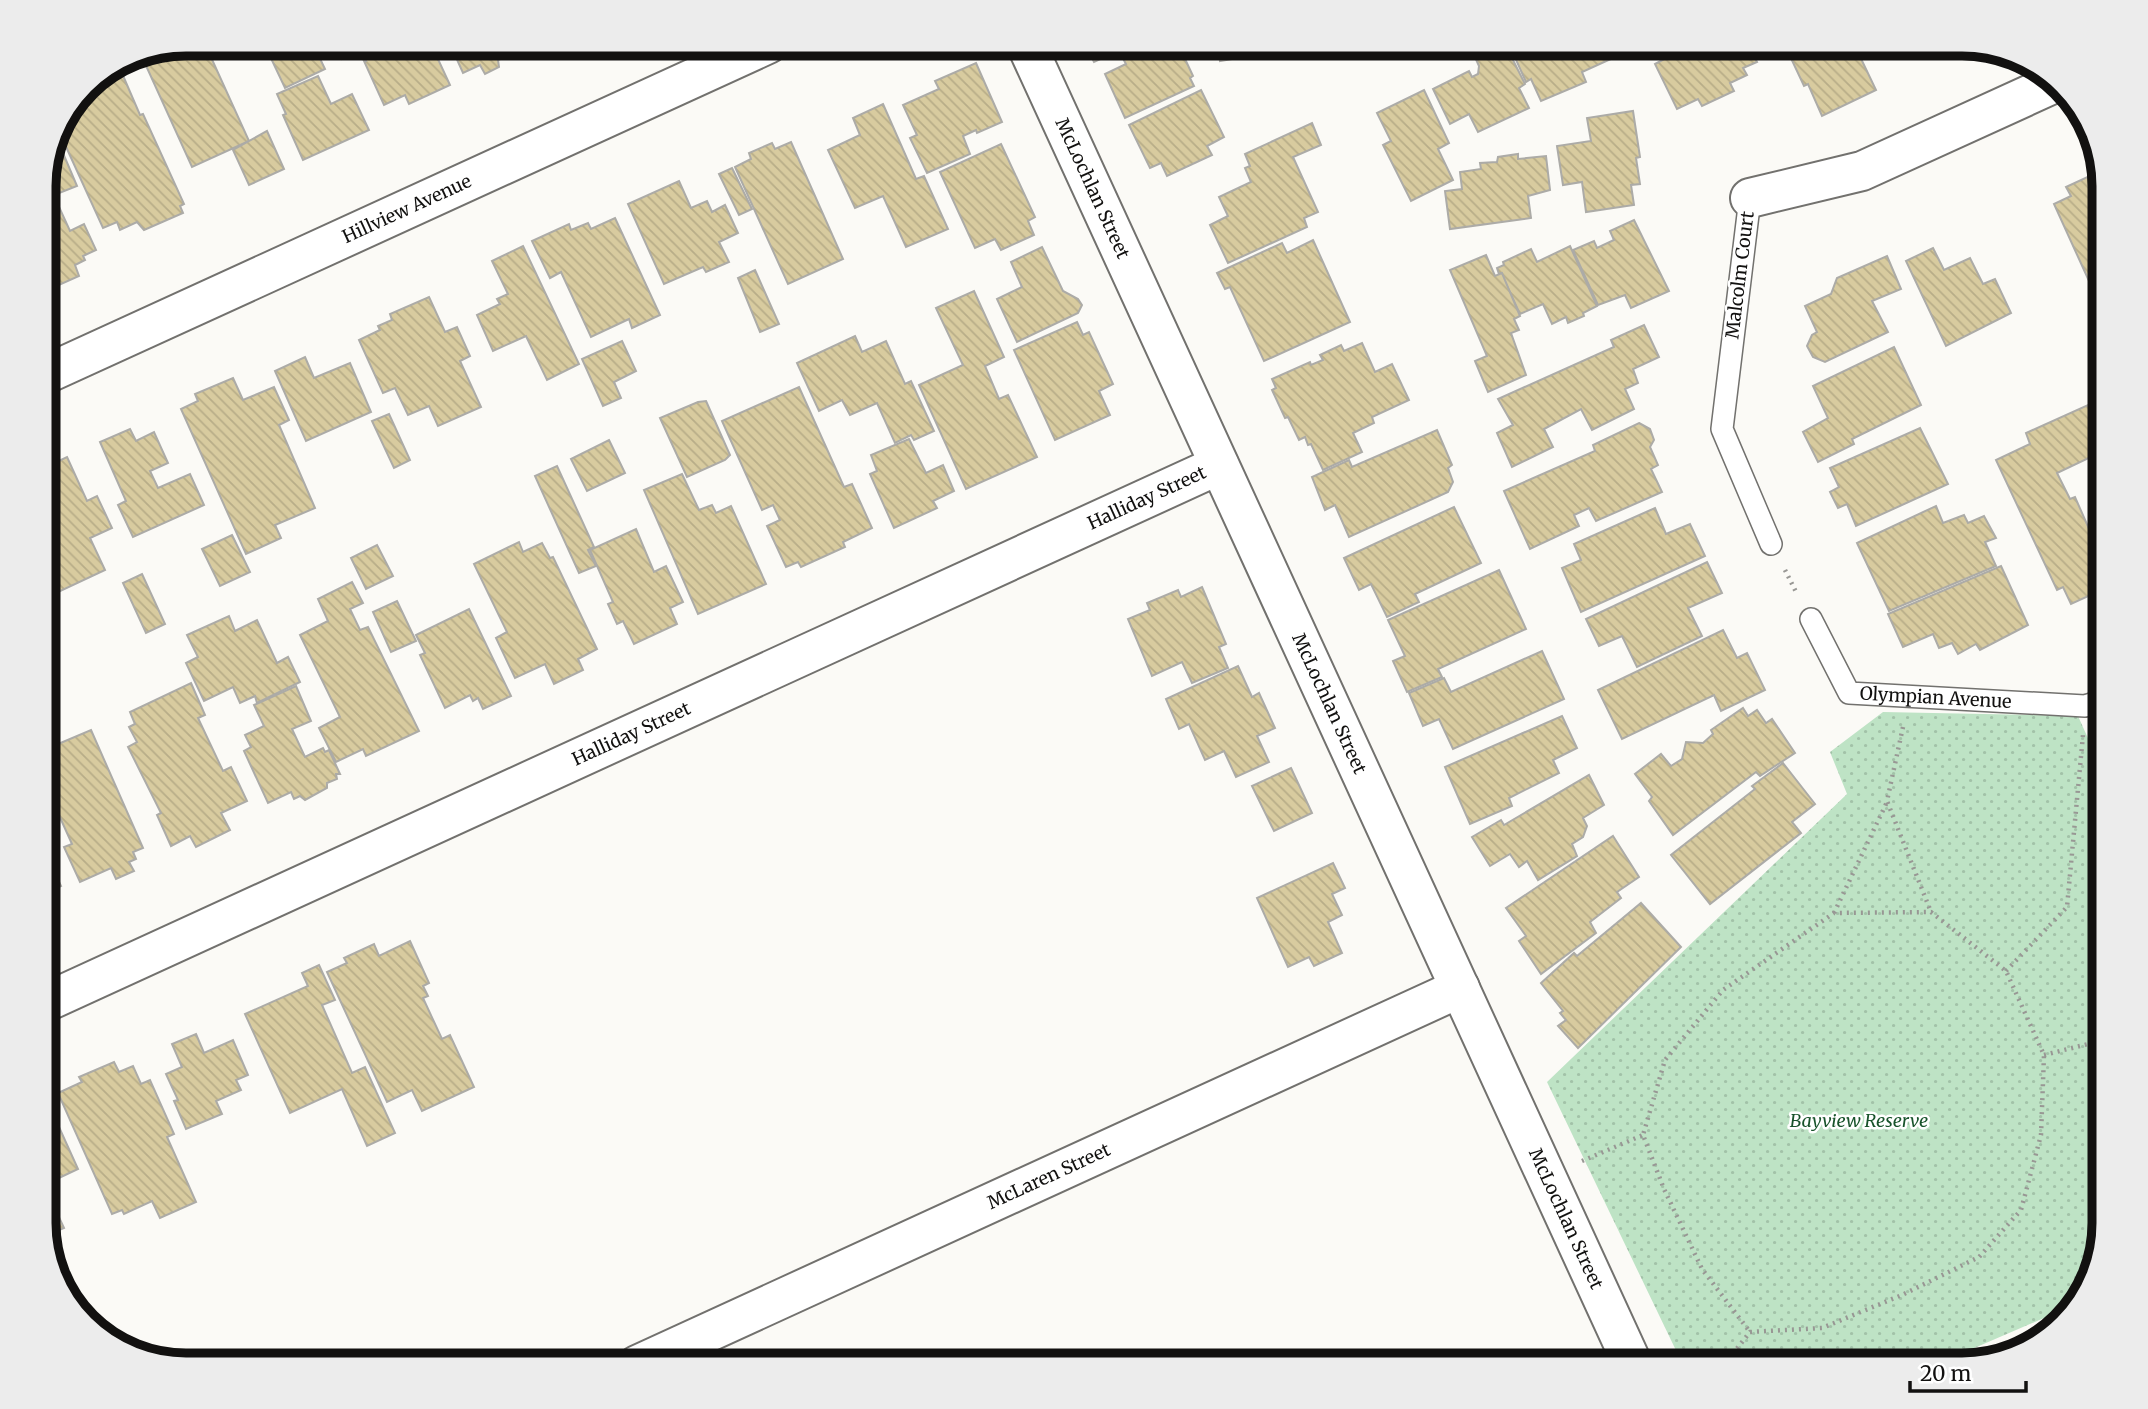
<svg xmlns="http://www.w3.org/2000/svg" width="2148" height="1409" font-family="Merriweather,serif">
  <defs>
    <pattern id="park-dots" width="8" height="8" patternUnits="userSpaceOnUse" patternTransform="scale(1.75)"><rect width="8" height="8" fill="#bee3c5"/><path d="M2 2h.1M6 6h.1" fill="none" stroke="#a2c2a8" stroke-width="1.8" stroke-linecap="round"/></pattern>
    <pattern id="building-back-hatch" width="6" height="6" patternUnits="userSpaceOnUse" patternTransform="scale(1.75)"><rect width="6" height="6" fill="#d8cb9f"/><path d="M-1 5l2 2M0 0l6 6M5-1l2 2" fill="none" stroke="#b8ad88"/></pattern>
  </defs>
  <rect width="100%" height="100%" fill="#fbfaf6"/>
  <path fill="url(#park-dots)" d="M1883 712 2078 716 2104 774V1224L2081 1302 1935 1365H1683L1547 1082 1847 794 1830 752Z"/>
  <g fill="url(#building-back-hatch)" stroke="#acaba7" stroke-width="2">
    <path d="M187 44H205L249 141 192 167 143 59 171 47 172 51Z"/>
    <path d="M268 44H313L325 69 285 88 269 54 272 53Z"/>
    <path d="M336 44H431L450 85 409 104 405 95 384 105 364 61H366L361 50 342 59Z"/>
    <path d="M450 44H522L512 48 514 53 498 60 499 67 485 74 480 65 463 73Z"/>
    <path d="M1085 44H1133L1094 62Z"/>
    <path d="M1139 44H1178L1193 76 1190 78 1194 86 1125 118 1105 74 1126 64 1120 53Z"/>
    <path d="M1217 44H1294L1295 48 1220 61Z"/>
    <path d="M1498 44H1505L1525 84 1519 88 1529 108 1478 132 1469 114 1450 124 1433 89 1469 71 1472 77 1478 74 1479 66 1474 55Z"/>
    <path d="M1509 44H1606L1613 58 1582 72 1586 82 1541 101 1531 79 1526 82Z"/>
    <path d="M1617 44H1651L1623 56Z"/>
    <path d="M1680 44H1708L1710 47 1716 44H1748L1757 62 1743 68 1747 75 1730 83 1734 91 1702 106 1698 99 1677 109 1655 64 1672 55 1670 49Z"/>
    <path d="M1790 44H1854L1876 90 1822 116 1808 84 1804 86 1789 54 1794 52Z"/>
    <path d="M1875 44H1925L1926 50 1877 55Z"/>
    <path d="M976 63 1002 122 977 133 976 130 963 136 970 154 927 173 910 138 917 135 903 105 939 89 935 81Z"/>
    <path d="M118 64 140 115 143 114 184 204 180 206 183 213 144 230 137 222 120 230 117 222 103 228 57 127 86 85Z"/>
    <path d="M318 76 331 104 352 94 369 130 303 160 283 115 286 114 277 94Z"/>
    <path d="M1201 90 1224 137 1207 146 1212 155 1167 176 1161 163 1150 168 1129 125Z"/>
    <path d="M1424 90 1449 143 1438 149 1453 180 1411 201 1383 145 1391 141 1377 113Z"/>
    <path d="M883 104 916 179 924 176 948 229 906 247 883 196 855 208 828 150 860 135 853 118Z"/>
    <path d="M1633 111 1640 157 1636 158 1640 184 1631 185 1634 205 1586 212 1582 182 1563 185 1557 146 1591 141 1587 118Z"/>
    <path d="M1312 123 1321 145 1293 157 1318 212 1304 218 1307 227 1228 263 1210 225 1228 216 1219 197 1251 182 1245 168 1250 166 1245 154Z"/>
    <path d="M267 131 284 169 249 185 233 150Z"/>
    <path d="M53 139 60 153H63L77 186 44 199V177Z"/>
    <path d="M791 142 843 259 788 284 735 167 751 159 749 153 772 143 775 149Z"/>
    <path d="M1001 144 1035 217 1028 221 1034 235 1001 250 995 239 975 248 940 172Z"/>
    <path d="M1518 154V159L1546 156 1550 190 1528 196 1531 218 1450 229 1445 191 1462 189 1460 172 1481 169 1480 163 1497 162 1498 157Z"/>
    <path d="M732 168 752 209 739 215 719 174Z"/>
    <path d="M2096 173 2104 192V314L2054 204 2071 196 2066 187Z"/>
    <path d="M679 181 691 208 707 201 712 212 725 205 738 233 719 242 729 262 706 272 703 267 664 284 628 204Z"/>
    <path d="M54 196 70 231 84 224 96 250 83 256 85 260 75 265 79 276 50 289 44 277V200Z"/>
    <path d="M615 218 660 315 632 328 629 319 591 337 561 272 550 278 532 241 569 224 571 230 588 223 591 229Z"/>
    <path d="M1634 220 1669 291 1631 308 1625 295 1598 305 1573 250 1594 241 1597 248 1614 240 1610 231Z"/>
    <path d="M1313 240 1350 322 1264 361 1230 287 1225 289 1217 273 1282 243 1287 253Z"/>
    <path d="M523 246 579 364 547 380 526 336 493 351 477 315 500 304 497 299 508 294 492 261Z"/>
    <path d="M1570 246 1597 306 1583 313 1584 316 1568 323 1566 317 1552 324 1543 304 1520 314 1501 273 1499 274 1497 268 1504 265 1503 262 1531 249 1537 262Z"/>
    <path d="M1042 247 1063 291 1078 299 1082 305 1078 313 1017 342 997 299 1022 287 1011 262Z"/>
    <path d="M1933 248 1944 270 1970 258 1983 284 1995 279 2011 313 1946 346 1906 261Z"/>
    <path d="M1486 255 1495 276 1502 273 1520 316 1514 319 1519 330 1511 333 1526 375 1488 392 1475 361 1487 356 1450 270Z"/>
    <path d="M1887 256 1901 289 1872 301 1888 332 1825 362 1813 357 1807 346 1812 335 1817 332 1805 306 1831 294 1837 278Z"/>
    <path d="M755 270 779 324 760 332 738 278Z"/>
    <path d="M974 291 1004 357 985 366 999 399 1008 395 1037 457 966 489 919 385 963 365 936 308Z"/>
    <path d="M429 297 445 332 457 327 470 356 460 361 481 407 438 426 429 406 408 415 395 388 383 393 359 340 380 330 378 326 392 320 390 314Z"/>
    <path d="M1077 322 1083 335 1089 332 1113 384 1099 391 1110 415 1055 440 1014 350Z"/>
    <path d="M1644 325 1659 357 1633 369 1638 383 1625 389 1634 409 1592 430 1581 409 1544 429 1553 447 1512 467 1497 433 1513 425 1498 399 1614 347 1611 340Z"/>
    <path d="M855 336 862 352 886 341 905 384 911 381 934 431 914 440 911 435 895 443 877 403 850 415 842 400 819 411 797 363Z"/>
    <path d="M622 341 636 371 614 382 621 398 603 406 582 359Z"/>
    <path d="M1362 343 1375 372 1392 364 1409 400 1372 417 1374 423 1353 433 1362 452 1323 470 1311 444 1308 445 1305 437 1299 440 1288 417 1285 418 1272 390 1276 388 1272 379 1310 362 1311 365 1323 360 1320 355 1341 345 1344 351Z"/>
    <path d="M1894 347 1921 405 1852 439 1854 444 1818 462 1803 432 1828 418 1813 386Z"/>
    <path d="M305 357 314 378 350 363 371 412 306 441 275 371Z"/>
    <path d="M233 378 243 400 274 387 289 420 279 425 315 508 275 525 281 538 246 554 181 409 198 401 195 394Z"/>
    <path d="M799 387 844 487 852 484 872 528 843 542 845 547 801 567 798 562 786 567 767 526 780 520 773 505 762 510 722 421Z"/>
    <path d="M706 401 730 455 725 460 687 477 660 418 698 402Z"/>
    <path d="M2088 405 2092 416 2104 411V465L2099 453 2057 473 2070 499 2075 497 2104 563V567L2102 568 2104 589 2071 604 2063 587 2057 590 1996 460 2030 444 2026 433Z"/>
    <path d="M389 414 410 460 394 468 372 421Z"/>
    <path d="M1639 423 1650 429 1654 440 1650 447 1658 465 1651 469 1662 492 1596 521 1589 508 1574 515 1579 526 1530 549 1504 491 1595 451 1593 445Z"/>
    <path d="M1920 428 1948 484 1856 526 1847 504 1838 508 1830 492 1839 487 1830 468Z"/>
    <path d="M130 429 136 441 154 432 168 463 150 471 158 488 190 474 204 505 133 537 118 505 126 501 100 442Z"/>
    <path d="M1437 430 1452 465 1448 468 1453 482 1448 492 1349 537 1335 505 1325 510 1312 477 1349 460 1352 467Z"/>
    <path d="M909 439 926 473 943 465 954 491 933 501 937 508 894 528 870 474 877 471 871 455Z"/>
    <path d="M609 440 625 473 587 491 571 459Z"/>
    <path d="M67 457 87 501 97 496 112 528 90 538 105 570 54 594 44 573V468Z"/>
    <path d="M557 466 594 547 588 550 596 566 579 573 535 476Z"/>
    <path d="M682 474 699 510 712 505 716 513 731 506 766 584 698 614 644 490Z"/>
    <path d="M1936 506 1943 523 1964 515 1968 523 1984 516 1996 538 1985 542 1996 566 1889 611 1857 543Z"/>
    <path d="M1454 507 1481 563 1415 594 1419 602 1387 617 1371 584 1359 590 1344 558Z"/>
    <path d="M1655 508 1666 534 1690 524 1705 556 1581 612 1562 568 1581 560 1574 544Z"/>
    <path d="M636 529 654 572 666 566 683 602 670 608 677 624 634 644 623 621 617 624 608 604 613 602 590 550Z"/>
    <path d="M232 535 250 572 220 586 202 549Z"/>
    <path d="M519 542 523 552 542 543 550 558 553 557 597 649 578 659 583 670 554 684 545 664 515 678 496 638 507 632 474 564Z"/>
    <path d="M377 545 393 576 366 589 351 558Z"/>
    <path d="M1707 562 1722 593 1688 608 1702 636 1637 667 1622 636 1599 646 1586 619Z"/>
    <path d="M2001 566 2028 625 1980 650 1976 644 1958 654 1952 643 1939 648 1933 634 1903 647 1888 614Z"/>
    <path d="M1499 570 1526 629 1438 669 1442 677 1407 692 1393 661 1405 656 1388 620Z"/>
    <path d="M142 574 165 624 146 633 123 583Z"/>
    <path d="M352 582 363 603 350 609 360 630 368 627 419 731 366 756 363 749 336 762 319 728 340 717 300 635 328 621 318 599Z"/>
    <path d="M1202 587 1226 644 1219 647 1228 668 1192 683 1182 662 1152 676 1128 619 1150 610 1147 603 1178 590 1181 597Z"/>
    <path d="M397 601 416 641 391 652 373 612Z"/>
    <path d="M469 609 511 696 483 709 478 698 473 701 470 695 445 708 420 655 425 653 416 635Z"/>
    <path d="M229 616 235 631 257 620 277 663 288 657 300 682 257 703 255 696 240 703 233 687 204 701 186 663 198 657 187 635Z"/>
    <path d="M1723 630 1737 658 1747 653 1765 690 1721 711 1714 695 1622 739 1598 690Z"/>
    <path d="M1542 651 1564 699 1453 749 1439 719 1423 726 1409 693 1444 678 1451 692Z"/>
    <path d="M1238 666 1252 697 1259 693 1275 728 1257 736 1269 762 1236 777 1224 751 1205 760 1189 724 1179 729 1166 699Z"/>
    <path d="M191 683 205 715 198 718 223 771 231 767 247 801 221 813 230 830 196 847 190 836 171 846 157 815 161 813 128 747 137 742 129 727 135 724 130 712Z"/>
    <path d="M296 686 311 721 292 729 305 757 323 748 325 752 329 750 340 774H336L337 779 327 783V788L305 800 300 796 294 799 291 792 268 803 244 751 251 747 245 735 264 726 254 705Z"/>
    <path d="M1743 708 1748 716 1757 710 1766 723 1772 719 1795 753 1760 776 1756 772 1673 835 1649 801 1652 797 1635 774 1661 754 1671 766 1682 759 1686 742 1703 743 1713 734 1711 730Z"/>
    <path d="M1562 716 1577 748 1553 760 1559 773 1509 798 1512 806 1470 824 1445 767Z"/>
    <path d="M91 730 143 848 133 852 136 859 129 862 134 871 116 879 111 868 80 882 64 847 72 844 44 782V750Z"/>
    <path d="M1783 763 1815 804 1792 822 1801 833 1710 904 1671 855 1755 789 1752 786Z"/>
    <path d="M1291 768 1312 813 1274 831 1252 786Z"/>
    <path d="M1589 775 1604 805 1583 818 1587 826 1583 837 1572 844 1577 856 1538 880 1527 861 1519 867 1510 854 1490 866 1472 837 1501 820 1504 825Z"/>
    <path d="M1613 836 1639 877 1617 892 1621 898 1590 922 1596 933 1541 974 1519 941 1526 936 1506 908Z"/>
    <path d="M44 850 61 886 44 894Z"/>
    <path d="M1333 863 1345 888 1332 894 1342 915 1328 922 1342 953 1314 966 1309 957 1288 967 1257 898Z"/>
    <path d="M1641 903 1681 947 1578 1048 1558 1026 1566 1020 1560 1013 1563 1011 1541 983 1574 953 1577 956Z"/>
    <path d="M410 941 429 983 423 986 428 996 423 998 442 1039 450 1035 474 1087 422 1111 412 1090 387 1102 327 972 347 963 344 958 374 944 379 956Z"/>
    <path d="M319 965 335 1000 322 1005 352 1073 365 1067 395 1133 367 1146 342 1089 290 1113 245 1014 308 986 302 973Z"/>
    <path d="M196 1034 204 1053 233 1040 248 1075 236 1080 241 1090 216 1101 222 1114 186 1129 174 1101 178 1100 166 1074 182 1067 172 1044Z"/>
    <path d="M114 1062 119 1072 133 1066 141 1084 150 1080 174 1134 167 1137 196 1202 160 1218 152 1201 124 1214 122 1210 112 1214 58 1093 82 1082 79 1077Z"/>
    <path d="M54 1116 78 1169 44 1185 64 1228 45 1236 44 1232V1120Z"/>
  </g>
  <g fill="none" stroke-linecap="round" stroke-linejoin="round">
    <g stroke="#72716e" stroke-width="24">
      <g id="lane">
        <path d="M1750 198 1722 429 1771 544"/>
        <path id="s1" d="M1811 619 1849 693 2085 706 2104 700"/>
      </g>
    </g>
    <g stroke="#72716e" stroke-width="42">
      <g id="street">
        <path id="s2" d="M1026 44 1633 1365"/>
        <path d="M1750 198 1862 171 2055 83"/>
        <path id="s3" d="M44 375 768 44"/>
        <path id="s4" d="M44 1003 1219 465"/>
        <path id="s5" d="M637 1365 1460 988"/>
      </g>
    </g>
    <g stroke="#989794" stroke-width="4.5" stroke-dasharray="2 5" stroke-linecap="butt">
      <path d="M1785 570 1797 594"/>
      <path d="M1903 727 1887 801 1931 912"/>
      <path d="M1834 913 1887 802"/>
      <path d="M2006 971 2067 907 2083 735"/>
      <path d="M2044 1055 2104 1040"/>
      <path d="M1582 1161 1643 1135"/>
      <path d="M2002 1355 2047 1333"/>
      <path d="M1724 1365 1750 1332 1822 1328 1902 1295 1979 1257 2021 1210 2041 1135 2044 1055 2006 971 1931 912 1834 913 1723 990 1665 1060 1643 1135 1664 1189 1702 1269 1750 1332"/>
    </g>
    <use href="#lane" stroke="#fff" stroke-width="21"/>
    <use href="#street" stroke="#fff" stroke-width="38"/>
  </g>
  <g text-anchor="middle" stroke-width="5" stroke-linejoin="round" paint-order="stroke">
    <g font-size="18" fill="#121110" stroke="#fff">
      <text dy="6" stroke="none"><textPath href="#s2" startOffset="159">McLochlan Street</textPath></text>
      <text dy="6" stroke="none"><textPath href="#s3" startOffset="399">Hillview Avenue</textPath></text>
      <text transform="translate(1740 275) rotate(-83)" y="6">Malcolm Court</text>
      <text dy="6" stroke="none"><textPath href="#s4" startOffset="1213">Halliday Street</textPath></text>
      <text dy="6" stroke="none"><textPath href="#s1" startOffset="170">Olympian Avenue</textPath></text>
      <text dy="6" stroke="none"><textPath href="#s2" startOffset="726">McLochlan Street</textPath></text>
      <text dy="6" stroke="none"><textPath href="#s4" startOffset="646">Halliday Street</textPath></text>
      <text dy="6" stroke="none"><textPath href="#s5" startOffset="453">McLaren Street</textPath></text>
      <text dy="6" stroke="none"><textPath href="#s2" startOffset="1293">McLochlan Street</textPath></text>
    </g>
    <g font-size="18" font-style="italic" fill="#18532b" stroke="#fff">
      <text x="1859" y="1127">Bayview Reserve</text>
    </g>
  </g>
  <path d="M0 0H2148V1409H0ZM186 56H1962A130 130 0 0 1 2092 186V1223A130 130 0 0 1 1962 1353H186A130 130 0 0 1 56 1223V186A130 130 0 0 1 186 56Z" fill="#ececec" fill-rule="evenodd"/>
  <path fill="none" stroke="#121110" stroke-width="9" d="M186 56H1962A130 130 0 0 1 2092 186V1223A130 130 0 0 1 1962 1353H186A130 130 0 0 1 56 1223V186A130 130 0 0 1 186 56Z"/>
  <path d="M1910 1381v10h116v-10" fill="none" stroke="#121110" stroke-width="3.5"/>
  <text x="1920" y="1381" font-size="21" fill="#121110" stroke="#ffffff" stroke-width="5" paint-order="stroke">20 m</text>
</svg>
